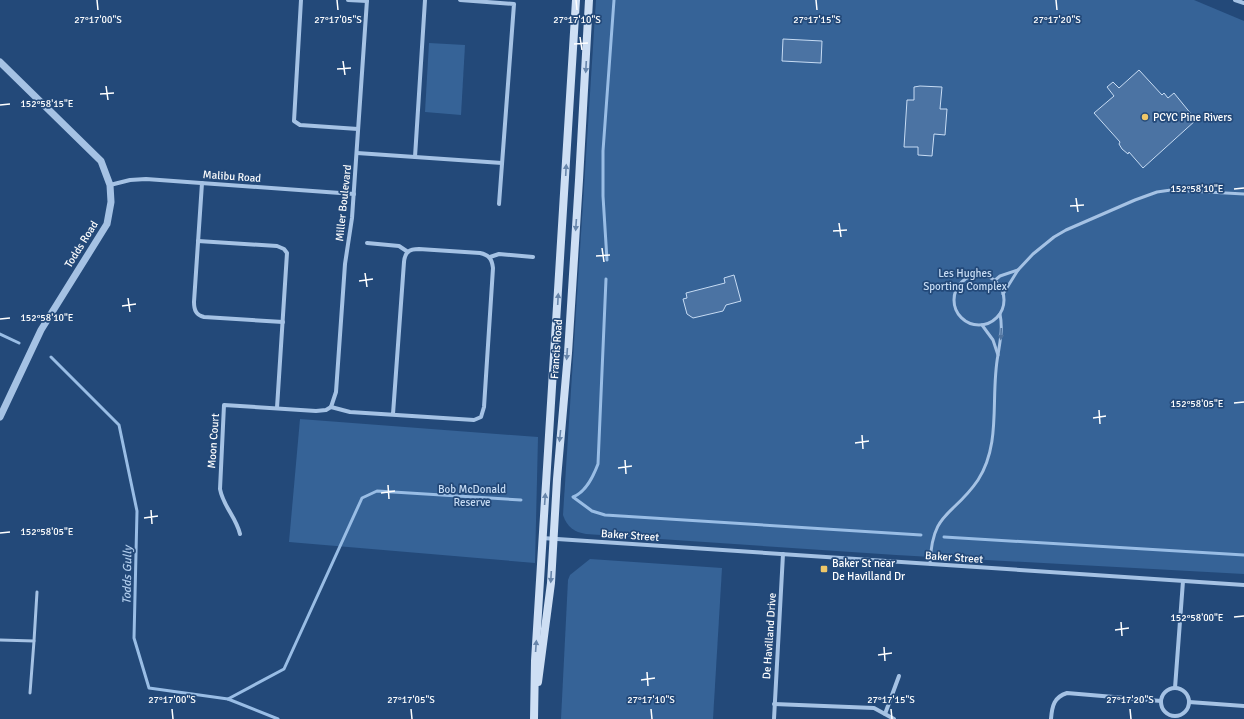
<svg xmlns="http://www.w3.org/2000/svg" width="1244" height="719" font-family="Signika,sans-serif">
  <rect width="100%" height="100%" fill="#234979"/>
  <g fill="#366397">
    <path d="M596 0H1194L1244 21V574L896 555 586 534C574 532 567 527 563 515Z"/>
    <path d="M429 43 465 45 461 115 425 112Z"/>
    <path d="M300 419 538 437 535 563 289 542Z"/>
    <path d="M590 559 722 568 713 719H561L568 580 570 575Z"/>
  </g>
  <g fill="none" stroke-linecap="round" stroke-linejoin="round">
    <g stroke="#99bde5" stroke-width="3">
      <path d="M607 260 603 196V151L614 0"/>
      <path d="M606 279 598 464C593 477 586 492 573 497L592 511 605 515 921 535"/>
      <path d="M0 334 19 343"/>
      <path d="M51 357 119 425 137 511 134 638 149 688 228 699 278 719"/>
      <path d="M944 537 1244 555"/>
      <path d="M228 699 284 669 362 498 377 491 521 500"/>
    </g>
  </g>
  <g fill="#4b73a3" stroke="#c7dcf4">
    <path d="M783 39 822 41 821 63 782 61Z"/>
    <path d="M1139 70 1162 95 1164 93 1168 98 1174 93 1196 120 1143 168 1129 152 1128 154 1122 149 1119 144 1120 142 1094 113 1114 96 1107 87 1113 82 1119 88Z"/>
    <path d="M920 86 942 87 940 109H947L945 135 934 134 932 156 918 155V147H904L907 100H914V87Z"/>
    <path d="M734 275 741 301 726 305 723 311 693 318 687 314 683 299 687 298 686 293 725 283 724 278Z"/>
  </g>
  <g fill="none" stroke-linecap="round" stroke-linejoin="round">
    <g stroke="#a5c2e4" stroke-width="3">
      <circle cx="979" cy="300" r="25"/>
      <path d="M994 281 1000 276 1018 270"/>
      <path d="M1003 294 1018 270 1033 254 1054 237 1066 230 1135 200 1157 192 1171 190 1244 194"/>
      <path d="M982 325 993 340 998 355"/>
      <path d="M930 564C932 510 953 517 978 480 1002 443 990 396 998 355 1000 341 1003 329 1000 314"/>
      <path d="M0 640 34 641 30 693"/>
      <path d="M34 641 37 592"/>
    </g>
    <g stroke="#a5c2e4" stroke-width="4">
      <path d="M301 0 294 121 300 125 358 129"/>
      <path d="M348 0 367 1"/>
      <path d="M460 0 514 4 499 204"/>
      <path d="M1235 0 1244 3"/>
      <path d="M357 153 502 163"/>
      <path d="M415 157 425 0"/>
      <path d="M202 183 194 302C194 310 196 315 204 317L283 322"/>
      <path d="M110 185 130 180 146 179 354 194"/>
      <path d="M198 241 277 246 284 249 287 253 277 408"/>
      <path d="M367 243 399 246 408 252"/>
      <path d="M490 257 499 254 533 257"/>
      <path d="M331 407 350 412 474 420 481 417 484 407 493 268C492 259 489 255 480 253L419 249C409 249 405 252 404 262L393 414"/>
      <path d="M331 407 336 392 345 264 352 218 367 0"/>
      <path d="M240 534C236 517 223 506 220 489L224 405 316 411 326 410 331 407"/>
      <path d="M542 538 1244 585"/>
      <path d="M1175 688 1183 581"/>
      <circle cx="1175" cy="702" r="14"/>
      <path d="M1189 702 1244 706"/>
      <path d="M774 704 874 708 894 719"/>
      <path d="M885 714 899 676"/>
      <path d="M774 719 783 554"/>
      <path d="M1051 719C1052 706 1054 697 1067 693L1161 701"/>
    </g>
    <path stroke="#a5c2e4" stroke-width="7" d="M0 62 101 161 110 185 111 202 107 224 41 330 0 417"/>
    <g stroke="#cedff4" stroke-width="8">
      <path d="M538 682 551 583 557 479 568 353 579 180 589 0"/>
      <path d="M534 719 535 661 576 0"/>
    </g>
  </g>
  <defs><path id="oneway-solid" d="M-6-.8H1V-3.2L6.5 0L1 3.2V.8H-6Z"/></defs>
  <g fill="#6785aa">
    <use href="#oneway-solid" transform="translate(586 67) rotate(93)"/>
    <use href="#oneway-solid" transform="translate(566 170) rotate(-87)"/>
    <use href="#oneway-solid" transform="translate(576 225) rotate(94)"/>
    <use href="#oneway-solid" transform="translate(558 299) rotate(-87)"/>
    <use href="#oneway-solid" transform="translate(567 354) rotate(94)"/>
    <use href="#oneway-solid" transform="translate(560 436) rotate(96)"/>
    <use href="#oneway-solid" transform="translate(545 499) rotate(-86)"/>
    <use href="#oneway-solid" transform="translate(551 577) rotate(93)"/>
    <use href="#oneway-solid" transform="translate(536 646) rotate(-86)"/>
  </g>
  <use fill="#50739e" href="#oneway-solid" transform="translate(1001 334) rotate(93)"/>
  <path fill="none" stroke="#fff" stroke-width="1.5" d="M97 0 98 10M337 0 338 10M576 0 577 10M816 0 817 10M1056 0 1057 10M580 37 582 50M574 44 588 43M343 61 345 75M337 69 351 68M106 86 108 100M100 94 114 93M0 105 10 104M1234 189 1244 188M1076 198 1078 212M1070 206 1084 205M839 223 841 237M833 231 847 230M602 248 604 262M596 256 610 255M365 273 367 287M359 281 373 279M128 298 130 312M122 306 136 304M0 319 10 318M1234 403 1244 402M1099 410 1100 424M1093 418 1106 416M862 435 863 449M855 443 869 441M625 460 626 474M618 468 632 466M388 485 389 499M381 493 395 491M151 510 152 524M144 518 158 516M0 533 10 532M1234 617 1244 616M1121 622 1122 636M1115 630 1129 628M884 647 885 661M878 655 892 653M647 672 648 686M641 680 655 678M172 709 173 719M411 709 412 719M651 709 652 719M891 709 892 719M1130 709 1131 719"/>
  <g fill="#efc768" stroke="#234979" stroke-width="1.5">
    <circle cx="1145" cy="117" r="4"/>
    <rect x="820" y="565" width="8" height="8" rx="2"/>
  </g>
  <g text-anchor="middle" stroke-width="3.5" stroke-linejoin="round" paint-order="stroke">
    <g font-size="11" fill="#fff" stroke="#234979" text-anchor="start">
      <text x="1153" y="121">PCYC Pine Rivers</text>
      <text x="832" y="567">Baker St near<tspan x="832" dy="13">De Havilland Dr</tspan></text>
    </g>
    <g font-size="11" fill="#fff" stroke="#234979">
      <text transform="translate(232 176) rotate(4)" y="4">Malibu Road</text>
      <text transform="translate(343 203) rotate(-84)" y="4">Miller Boulevard</text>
      <text transform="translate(81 244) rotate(-58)" y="4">Todds Road</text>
      <text transform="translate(556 349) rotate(-86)" y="4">Francis Road</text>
      <text transform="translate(213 441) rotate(-86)" y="4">Moon Court</text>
      <text transform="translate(630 535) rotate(4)" y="4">Baker Street</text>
      <text transform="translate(954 557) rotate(4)" y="4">Baker Street</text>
      <text transform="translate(769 636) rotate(-86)" y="4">De Havilland Drive</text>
    </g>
    <g font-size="11" fill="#c7dcf4" stroke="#234979">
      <text x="965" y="277">Les Hughes<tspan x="965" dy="13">Sporting Complex</tspan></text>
      <text x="472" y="493">Bob McDonald<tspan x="472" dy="13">Reserve</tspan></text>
    </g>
    <g font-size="12" font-style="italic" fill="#b0ccec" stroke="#234979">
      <text transform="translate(127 575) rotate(-89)" y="4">Todds Gully</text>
    </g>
  </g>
  <g font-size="10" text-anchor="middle" fill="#fff" stroke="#234979" stroke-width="3.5" stroke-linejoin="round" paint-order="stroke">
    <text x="98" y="23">27°17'00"S</text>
    <text x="338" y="23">27°17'05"S</text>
    <text x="577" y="23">27°17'10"S</text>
    <text x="817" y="23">27°17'15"S</text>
    <text x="1057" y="23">27°17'20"S</text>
    <text x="47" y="107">152°58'15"E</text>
    <text x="1197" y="192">152°58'10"E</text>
    <text x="47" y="321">152°58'10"E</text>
    <text x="1197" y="407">152°58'05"E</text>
    <text x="47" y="535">152°58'05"E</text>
    <text x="1197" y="621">152°58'00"E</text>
    <text x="172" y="703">27°17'00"S</text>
    <text x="411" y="703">27°17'05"S</text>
    <text x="651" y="703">27°17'10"S</text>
    <text x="891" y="703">27°17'15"S</text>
    <text x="1130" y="703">27°17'20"S</text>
  </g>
</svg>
